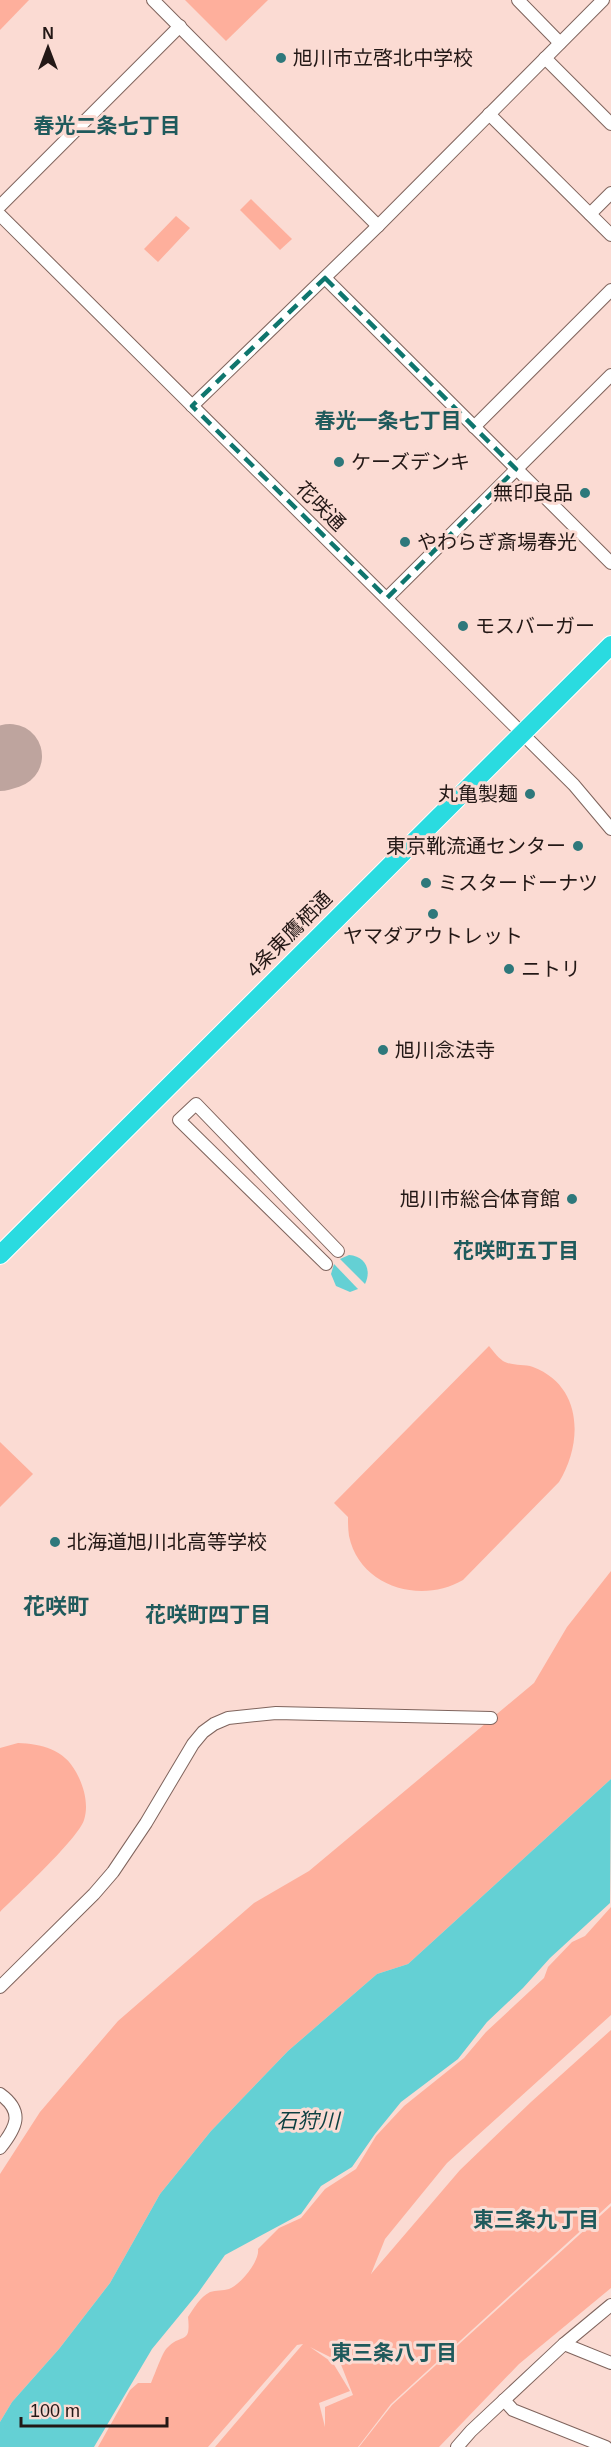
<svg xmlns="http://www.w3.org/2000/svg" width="611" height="2447" font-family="Helvetica,'Noto Sans JP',sans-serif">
  <rect width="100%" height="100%" fill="#fbdbd3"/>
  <g fill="#feaf9c" fill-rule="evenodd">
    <path d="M0 0H29L0 30Z"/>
    <path d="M185 0H268L226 41Z"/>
    <path d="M251 199 292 239 280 250 240 210Z"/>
    <path d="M176 216 190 228 158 262 144 249Z"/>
    <path d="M489 1346C493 1351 500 1360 505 1362 514 1366 524 1364 533 1367 583 1386 583 1443 559 1482L463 1580C422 1604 360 1588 349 1536 348 1529 348 1523 348 1517L334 1503Z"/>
    <path d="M0 1442 33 1474 0 1507Z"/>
    <path d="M611 1571V1779L408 1964 377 1974 288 2051 211 2131 160 2194 110 2283 59 2349 12 2402 0 2422V2174L40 2112 118 2021 254 1903 309 1871 534 1683 567 1627Z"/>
    <path d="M18 1743C41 1744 64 1749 76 1772 84 1786 89 1805 84 1820 78 1839 17 1895 0 1912V1748Z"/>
    <path d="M611 1907V2015L447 2163 385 2239 371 2274 460 2170 531 2102 611 2030V2203L391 2404 358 2447H215L303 2344 297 2345 208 2447H98L130 2390 138 2383H151C155 2374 162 2353 167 2348 182 2332 191 2346 188 2317 194 2308 200 2297 210 2292 216 2290 223 2291 229 2289 240 2285 260 2261 258 2249L279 2228 301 2218 325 2189 356 2169 376 2136 404 2106 464 2058 486 2032 544 1978 548 1967 572 1942 585 1936ZM310 2347 340 2362 353 2395 325 2407V2427L319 2403 350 2391 333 2363Z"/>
    <path d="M611 2206V2288L519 2364 439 2447H359L392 2405Z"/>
  </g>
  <g fill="#64d0d4">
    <path d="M349 1255C365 1256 372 1270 365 1284L340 1259Z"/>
    <path d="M334 1264 358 1289 350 1292 336 1286 331 1274Z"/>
    <path d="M611 1779 610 1903 550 1958 523 1988 487 2022 458 2059 401 2102 375 2134 352 2167 321 2186 301 2214 225 2255 198 2293 152 2349 94 2447H0V2422L12 2402 59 2349 110 2283 160 2194 211 2131 288 2051 377 1974 408 1964Z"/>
  </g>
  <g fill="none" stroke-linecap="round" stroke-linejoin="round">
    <path stroke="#bea49e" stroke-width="64" d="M0 759 10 756"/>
    <g stroke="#7f645d" stroke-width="14">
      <g id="minor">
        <path d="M153 0 378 226"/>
        <path d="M518 0 560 43"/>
        <path d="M545 58 611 124"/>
        <path d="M489 114 611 235"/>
        <path d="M0 206 180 26"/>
        <path d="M590 214 611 193"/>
        <path d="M0 215 574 785 611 829"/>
        <path d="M325 278 611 563"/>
        <path d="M192 406 378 226 603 0"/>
        <path d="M474 427 611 290"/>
        <path d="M387 598 611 375"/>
        <path d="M326 1264 179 1120 196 1104 338 1251"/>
        <path d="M0 1987 94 1894 113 1872 146 1823 193 1744 203 1732 214 1724 228 1718 276 1713 491 1718"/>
        <path d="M0 2094C25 2112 16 2128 0 2148"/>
        <path d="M564 2344 611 2363"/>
        <path d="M504 2400 513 2410 606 2447"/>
        <path d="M457 2447 471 2431 564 2344 611 2305"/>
      </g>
    </g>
    <g stroke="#fff" stroke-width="20">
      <path id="highway" d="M0 1255 611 645"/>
    </g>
    <use href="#minor" stroke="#fff" stroke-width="12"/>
    <use href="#highway" stroke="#2adbe0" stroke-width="18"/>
  </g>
  <path fill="none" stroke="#0f766e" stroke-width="4.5" stroke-dasharray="12 8" stroke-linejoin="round" d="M325 278 516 469 387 598 192 406Z"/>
  <g fill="#2e787b" stroke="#fbdbd3" stroke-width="2">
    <circle cx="281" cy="58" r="6"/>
    <circle cx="339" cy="462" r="6"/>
    <circle cx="585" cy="493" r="6"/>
    <circle cx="405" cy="542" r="6"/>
    <circle cx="463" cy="626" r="6"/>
    <circle cx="530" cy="794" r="6"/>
    <circle cx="578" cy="846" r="6"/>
    <circle cx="426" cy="883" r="6"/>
    <circle cx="433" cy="914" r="6"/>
    <circle cx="509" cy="969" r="6"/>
    <circle cx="383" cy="1050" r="6"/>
    <circle cx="572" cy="1199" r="6"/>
    <circle cx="55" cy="1542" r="6"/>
  </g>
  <g text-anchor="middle" stroke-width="6" stroke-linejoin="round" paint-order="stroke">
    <g font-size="20" fill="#231816" stroke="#fbdbd3" text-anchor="start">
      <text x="293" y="65">旭川市立啓北中学校</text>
      <text x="351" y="469">ケーズデンキ</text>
      <text x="573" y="500" text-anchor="end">無印良品</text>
      <text x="417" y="549">やわらぎ斎場春光</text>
      <text x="475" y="633">モスバーガー</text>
      <text x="518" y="801" text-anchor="end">丸亀製麺</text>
      <text x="566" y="853" text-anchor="end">東京靴流通センター</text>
      <text x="438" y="890">ミスタードーナツ</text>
      <text x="433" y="943" text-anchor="middle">ヤマダアウトレット</text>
      <text x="521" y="976">ニトリ</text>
      <text x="395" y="1057">旭川念法寺</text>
      <text x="560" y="1206" text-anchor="end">旭川市総合体育館</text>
      <text x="67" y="1549">北海道旭川北高等学校</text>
    </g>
    <g font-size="20" fill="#231816" stroke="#fbdbd3">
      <text transform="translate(321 506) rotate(45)" y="7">花咲通</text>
      <text transform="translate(289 934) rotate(-45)" y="7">4条東鷹栖通</text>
    </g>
    <g font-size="21" font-weight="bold" fill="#1f5a5c" stroke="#fbdbd3">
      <text x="107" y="133">春光二条七丁目</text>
      <text x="388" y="428">春光一条七丁目</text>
      <text x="516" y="1258">花咲町五丁目</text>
      <text x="208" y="1622">花咲町四丁目</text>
      <text x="536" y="2227">東三条九丁目</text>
      <text x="394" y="2360">東三条八丁目</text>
    </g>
    <g font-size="21" font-style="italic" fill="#0b3f41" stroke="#fbdbd3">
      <text x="308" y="2128">石狩川</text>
    </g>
    <g font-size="22" font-weight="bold" fill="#1f5a5c" stroke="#fbdbd3">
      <text x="56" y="1614">花咲町</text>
    </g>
  </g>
  <g transform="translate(48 48)" stroke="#fbdbd3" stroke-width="4.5" paint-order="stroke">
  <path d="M0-4.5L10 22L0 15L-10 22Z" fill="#231816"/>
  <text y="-9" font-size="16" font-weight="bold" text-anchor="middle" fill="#231816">N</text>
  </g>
  <path d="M21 2417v9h146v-9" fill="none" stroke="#231816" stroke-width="3"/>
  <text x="30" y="2417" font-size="18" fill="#231816" stroke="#fbdbd3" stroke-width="4.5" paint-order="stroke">100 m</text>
</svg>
